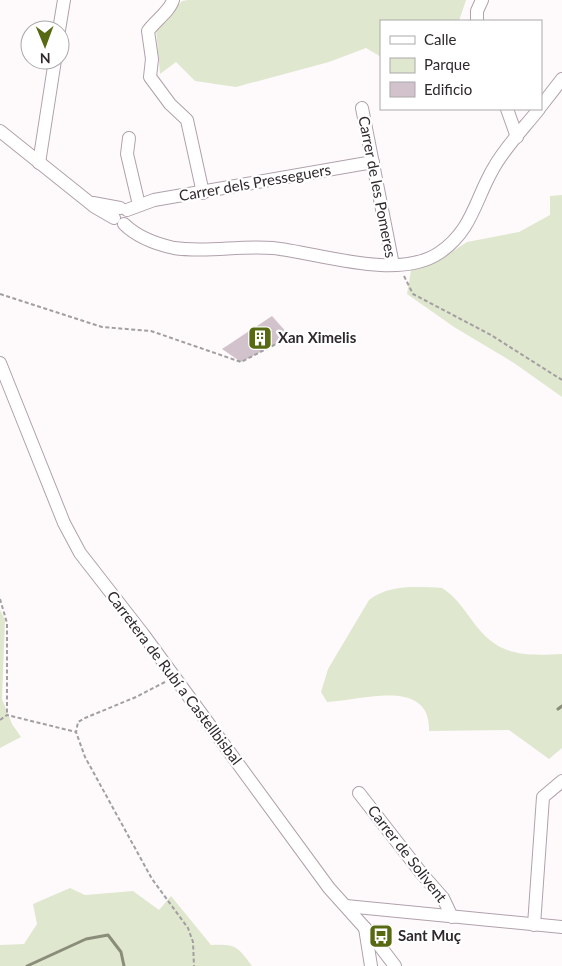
<svg xmlns="http://www.w3.org/2000/svg" width="562" height="966" font-family="Lato,sans-serif">
  <rect width="100%" height="100%" fill="#fefafc"/>
  <g fill="#e0e7cf">
    <path d="M188 0H466L459 21H381V57L366 48 329 62 236 87 195 81 176 62 160 74 156 29 182 1Z"/>
    <path d="M562 195V397L514 363 454 327 407 294 411 270 436 262 467 242 519 232 550 215V196Z"/>
    <path d="M442 588C455 596 462 607 471 619 497 656 520 656 562 654V748L549 759 509 730 429 731C431 676 359 701 327 702L321 692 328 669 369 600C390 584 417 587 442 588Z"/>
    <path d="M0 610 5 620 2 699 12 724 21 737 0 748Z"/>
    <path d="M70 888 85 895 133 891 159 910 171 896 211 945C236 944 237 946 252 966H0V945L24 944 37 924 33 904Z"/>
  </g>
  <g fill="none" stroke-linecap="round" stroke-linejoin="round">
    <g stroke="#898d79" stroke-width="3">
      <path d="M558 709 562 706"/>
      <path d="M27 966 86 939 108 935 121 952 124 966"/>
    </g>
  </g>
  <path fill="#d2c2cc" d="M272 316 288 334 278 343 241 362 222 349Z"/>
  <g fill="none" stroke-linecap="round" stroke-linejoin="round">
    <g stroke="#b0a1ab" stroke-width="14">
      <g id="minor">
        <path d="M173 0C170 11 155 21 148 31L152 59 150 77 170 104 187 120 203 193"/>
        <path d="M477 21V11L482 0"/>
        <path d="M59 30 64 0"/>
        <path d="M541 106 562 79"/>
        <path d="M362 108 393 265"/>
        <path d="M507 109 517 137"/>
        <path d="M0 131 95 207 114 218"/>
        <path d="M129 138 127 154 139 205"/>
        <path d="M39 163 55 60"/>
        <path d="M93 203 120 208"/>
        <path d="M127 210 154 200 373 162"/>
        <path d="M124 224C137 237 156 244 174 248 207 253 240 245 273 248 319 253 397 281 439 253 472 231 475 200 493 169 505 147 524 128 539 109"/>
        <path d="M0 363 64 523 80 553 143 634 329 888 373 937 395 966"/>
        <path d="M359 793 422 874 443 898 452 917"/>
        <path d="M346 906 562 927"/>
        <path d="M534 925 543 797 562 781"/>
        <path d="M365 928 371 966"/>
      </g>
    </g>
    <g stroke="#a39ea1" stroke-width="2" stroke-dasharray="4 2.5" stroke-linecap="butt">
      <path d="M404 276 413 294 491 335 562 380"/>
      <path d="M0 294 102 327 151 331 241 362 278 343 288 334"/>
      <path d="M0 599 7 623V715"/>
      <path d="M165 682 136 697 85 718 78 722 76 732 85 757 152 879 188 928 193 942 194 966"/>
      <path d="M0 720 7 715 76 732"/>
    </g>
    <use href="#minor" stroke="#fff" stroke-width="12"/>
  </g>
  <defs>
    <g id="building-square" transform="scale(1.25)"><rect x="-9" y="-9" width="18" height="18" rx="4" fill="#586913" stroke="#fff"/><path d="M-4-6H4V6H1V3H-1V6H-4ZM-2.5-4.3h1.7v1.8h-1.7ZM.8-4.3h1.7v1.8H.8ZM-2.5-1h1.7V.8h-1.7ZM.8-1h1.7V.8H.8Z" fill="#fff"/></g>
    <g id="bus-square" transform="scale(1.25)"><rect x="-9" y="-9" width="18" height="18" rx="4" fill="#586913" stroke="#fff"/><path d="M-5-6H5V4H4V6H2V4H-2V6H-4V4H-5ZM-3.5-4V0h7V-4ZM-3.5 1.2v1.5H-2V1.2ZM2 1.2v1.5H3.5V1.2Z" fill="#fff"/></g>
  </defs>
  <g fill-rule="evenodd">
    <use href="#building-square" x="260" y="338"/>
    <use href="#bus-square" x="381" y="936"/>
  </g>
  <g text-anchor="middle" stroke-width="4.5" stroke-linejoin="round" paint-order="stroke">
    <g font-size="15" fill="#2f292d" stroke="#fff">
      <text transform="translate(255 183) rotate(-10)" y="5">Carrer dels Presseguers</text>
      <text transform="translate(377 187) rotate(79)" y="5">Carrer de les Pomeres</text>
      <text transform="translate(174 678) rotate(53)" y="5">Carretera de Rubí a Castellbisbal</text>
      <text transform="translate(407 854) rotate(52)" y="5">Carrer de Solivent</text>
    </g>
    <g font-size="15" font-weight="bold" fill="#2f292d" stroke="#fff" text-anchor="start">
      <text x="278" y="343">Xan Ximelis</text>
      <text x="398" y="941">Sant Muç</text>
    </g>
  </g>
  <rect x="380" y="20" width="162" height="90" fill="#ffffff" stroke="#aca9ab"/>
  <rect x="390" y="36" width="25" height="8" fill="#ffffff" stroke="#aca9ab"/>
  <text x="424" y="45" font-size="15" fill="#2f292d">Calle</text>
  <rect x="390" y="58" width="25" height="15" fill="#e0e7cf" stroke="#aca9ab"/>
  <text x="424" y="70" font-size="15" fill="#2f292d">Parque</text>
  <rect x="390" y="82" width="25" height="15" fill="#d2c2cc" stroke="#aca9ab"/>
  <text x="424" y="95" font-size="15" fill="#2f292d">Edificio</text>
  <g transform="translate(45 45) rotate(179)"><circle r="24" fill="#ffffff" stroke="#aca9ab"/>
  <path d="M0-4L9 19L0 12L-9 19Z" fill="#586913"/>
  <text y="-8" font-size="14" font-weight="bold" text-anchor="middle" fill="#2f292d">N</text>
  </g>
</svg>
